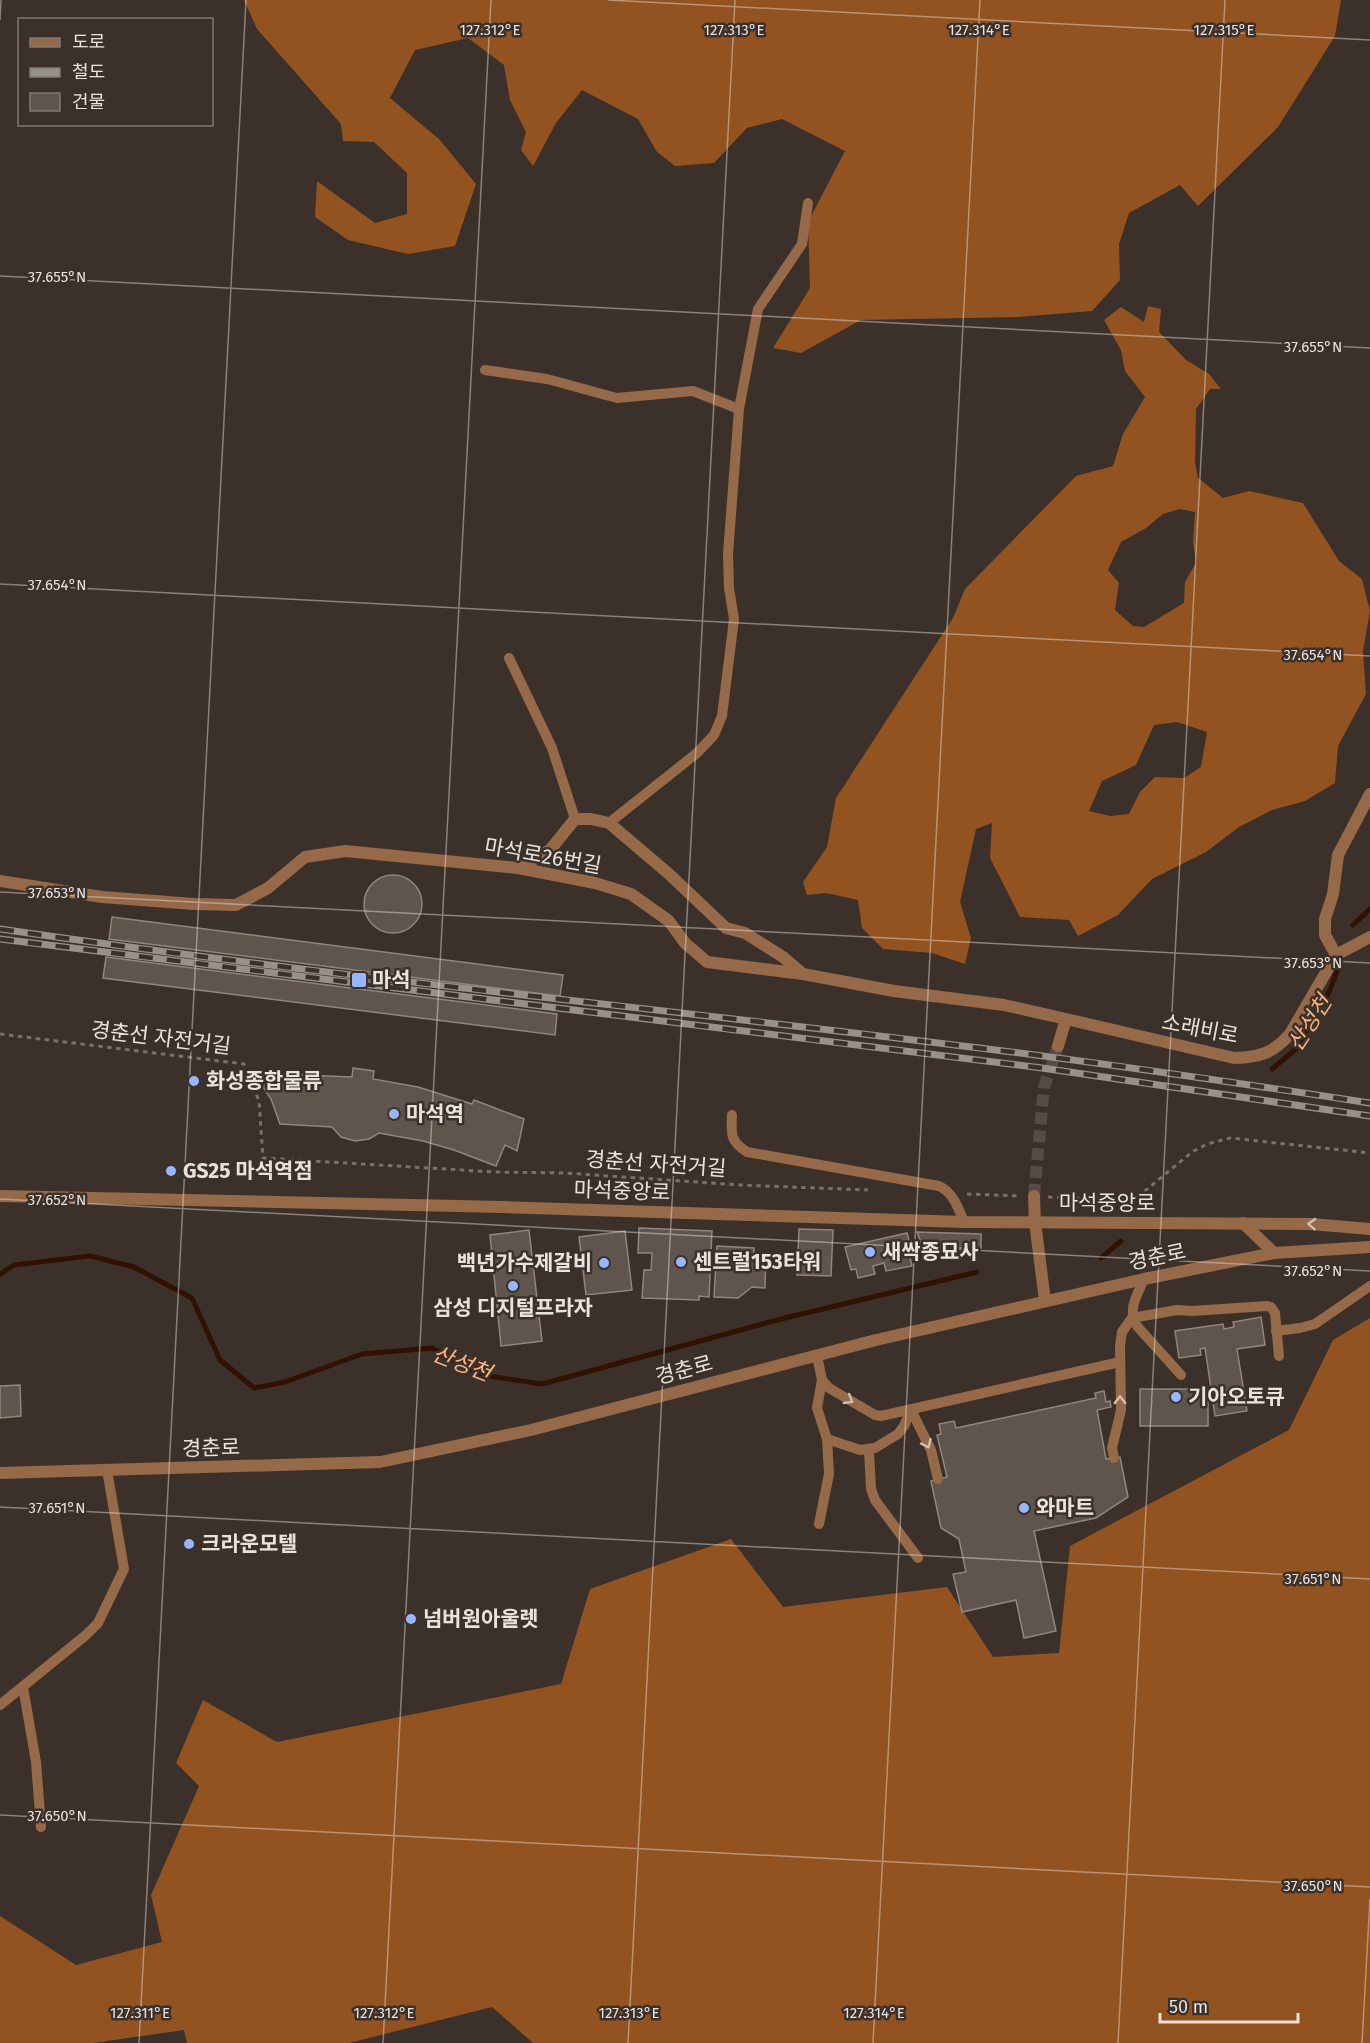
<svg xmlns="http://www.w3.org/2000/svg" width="1370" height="2043" font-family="'Fira Sans','Noto Sans KR',sans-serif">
  <rect width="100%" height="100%" fill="#3b312a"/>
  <g fill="#925321" fill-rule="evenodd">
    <path d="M244 0H1341L1335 36 1278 127 1198 206 1180 185 1129 213 1119 244 1120 280 1092 311 1018 317 861 320 801 353 773 348 810 288 808 222 845 151 782 119 747 128 714 163 675 166 657 152 638 119 582 90 556 123 533 166 521 150 526 132 510 100 504 65 468 38 415 50 390 98 440 140 476 184 455 246 408 254 348 240 315 217 317 181 375 223 407 214V173L374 142 343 141 341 124 257 29Z"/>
    <path d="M1148 306 1161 309 1159 332 1186 360 1209 374 1221 389H1210L1196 409 1195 462 1198 478 1223 498 1249 491 1303 503 1339 561 1362 579 1370 611 1363 651 1366 694 1338 746 1335 783 1305 801 1272 810 1239 827 1206 852 1152 879 1118 915 1078 936 1069 920 1020 917 990 858 992 823 976 829 960 902 971 938 965 964 932 953 883 949 862 928 858 900 826 893 807 895 803 882 827 847 836 798 953 618 965 589 1076 476 1113 466 1123 434 1145 397 1125 371 1121 350 1104 320 1121 307 1144 322ZM1180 509 1195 512 1193 542 1196 563 1185 582 1184 603 1144 627 1133 626 1115 610 1119 583 1108 570 1121 542 1146 528 1163 514ZM1177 722 1207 732 1201 767 1184 778 1155 777 1140 792 1129 814 1110 816 1089 811 1102 781 1136 765 1154 725Z"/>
    <path d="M1370 1318V2043H533L492 2007 349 2043H187L184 2030 93 2043H0V1916L76 1965 162 1942 151 1895 199 1786 176 1763 203 1700 277 1742 561 1684 590 1589 731 1539 783 1607 947 1587 993 1657 1059 1653 1070 1546 1289 1430 1333 1340Z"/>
  </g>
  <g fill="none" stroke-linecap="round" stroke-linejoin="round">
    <g stroke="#311200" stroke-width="5">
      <path d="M1353 925 1370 909"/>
      <path d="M1272 1069 1296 1049 1330 990 1337 971"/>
      <path d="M1101 1258 1121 1241"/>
      <path d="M0 1274 14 1265 90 1256 134 1267 192 1298 220 1360 254 1388 285 1382 362 1354 432 1348 481 1375 542 1384 781 1319 977 1272"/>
    </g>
  </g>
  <g fill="#60554d" stroke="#91857d" stroke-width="1.5">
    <circle cx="393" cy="904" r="29"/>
    <path d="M112 917 563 975 560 996 109 939Z"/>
    <path d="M106 957 557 1014 555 1035 103 978Z"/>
    <path d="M353 1068 374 1071 373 1079 418 1087 472 1104 474 1100 524 1119 517 1151 505 1145 496 1166 454 1150 423 1141 379 1133 369 1139 355 1141 341 1137 332 1127 280 1124 271 1099 254 1073 352 1077Z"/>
    <path d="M639 1228 712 1231 709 1297 699 1296V1300L642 1298 644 1270H651L652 1253H638Z"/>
    <path d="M799 1229 833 1230 831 1276 797 1275Z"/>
    <path d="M529 1230 542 1341 501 1346 490 1235Z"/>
    <path d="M625 1231 632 1290 586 1295 579 1237Z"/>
    <path d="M917 1232 981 1234V1248H923Z"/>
    <path d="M907 1233 913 1257H910L912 1266 886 1271 884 1263 873 1266 875 1274 858 1278 856 1269 851 1270 845 1247Z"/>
    <path d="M717 1246 754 1248V1253L766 1254 765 1288 752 1287 738 1298 714 1297Z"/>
    <path d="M1261 1317 1265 1345 1237 1349 1247 1411 1215 1416 1205 1348 1200 1349 1201 1355 1179 1358 1175 1331 1223 1324 1224 1329 1234 1327 1233 1322Z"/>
    <path d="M20 1385 21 1416 0 1418V1386Z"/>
    <rect x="1140" y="1389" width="68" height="37"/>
    <path d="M1104 1391 1106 1402 1110 1401 1111 1407 1097 1410 1106 1459 1120 1457 1128 1497 1096 1518 1034 1531 1056 1631 1024 1638 1016 1600 962 1612 953 1574 966 1572 959 1539 941 1528 931 1481 947 1477 937 1435 941 1434 939 1424 954 1421 956 1428 1096 1398 1095 1393Z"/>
  </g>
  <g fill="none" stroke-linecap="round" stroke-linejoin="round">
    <path stroke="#554c45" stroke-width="12" stroke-dasharray="12 6" stroke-linecap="butt" d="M1034 1196 1044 1087 1058 1046"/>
    <g stroke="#7a716b" stroke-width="3" stroke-dasharray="4.5 4.5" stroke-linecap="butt">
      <path d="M0 1034 244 1064 259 1101 263 1158 495 1172 565 1173 740 1185 868 1190"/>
      <path d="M967 1194 1021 1196"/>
      <path d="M1048 1197 1128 1200 1140 1195 1192 1152 1207 1144 1230 1138 1370 1153"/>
    </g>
    <g stroke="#966949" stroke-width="10">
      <path d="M485 370 547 379 617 398 693 391 739 409"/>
      <path d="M509 658 552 748 575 819"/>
      <path d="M609 823 697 753 714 735 722 716 734 619 729 588 728 554 739 409 758 309 802 244 808 203"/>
      <path d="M732 1115C731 1134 730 1141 747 1152L939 1186C954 1193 958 1208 964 1222"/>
      <path d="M1144 1279C1137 1296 1127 1309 1137 1326L1181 1375"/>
      <path d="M1276 1331 1300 1328 1315 1324 1370 1286"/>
      <path d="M817 1356 822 1380 829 1388 875 1415 881 1416 1120 1362"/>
      <path d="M911 1410 931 1450 938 1479"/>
      <path d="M827 1439 860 1450 875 1448 898 1434 904 1426 911 1410"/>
      <path d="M869 1450 871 1489 875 1500 918 1558"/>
      <path d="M1114 1458 1112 1448 1121 1410 1120 1346 1122 1332 1132 1318 1177 1310 1192 1311 1267 1306 1271 1307 1275 1313 1279 1356"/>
      <path d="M819 1524 829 1474 827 1439 817 1408 822 1380"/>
      <path d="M23 1687 36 1762 41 1827"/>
      <path d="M0 1705 86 1635 98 1623 124 1569 107 1470"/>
    </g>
    <g stroke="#966949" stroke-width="12">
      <path d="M518 868 550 850 575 819H591L609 823 669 874 726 928 745 933 783 957 803 974"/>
      <path d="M0 881 102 897 194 904 236 905 268 888 305 857 345 851 518 868 595 883 631 894 669 921 685 943 707 962 803 974 894 991 1004 1005 1066 1019"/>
      <path d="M1336 955 1325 935V919L1333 894 1338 855 1370 794"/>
      <path d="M0 1196 502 1207 964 1222 1311 1224 1370 1229"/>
      <path d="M1243 1223 1274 1253"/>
    </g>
    <g stroke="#966949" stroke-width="12">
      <path d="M1058 1046 1066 1019 1234 1058C1260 1057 1272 1054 1290 1034L1336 955 1370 937"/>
      <path d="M1034 1196 1035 1222 1045 1301"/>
      <path d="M0 1473 380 1462 531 1430 876 1340 1144 1279 1274 1253 1370 1247"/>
    </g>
    <g stroke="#98908b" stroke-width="7">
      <g id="rail">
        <path d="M0 929C323 976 648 1007 971 1047 1105 1063 1237 1083 1370 1103"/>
        <path d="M0 939 1042 1068 1370 1116"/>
      </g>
    </g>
    <use href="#rail" stroke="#3b312a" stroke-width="4.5" stroke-dasharray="14" stroke-linecap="butt"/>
  </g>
  <defs><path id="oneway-chevron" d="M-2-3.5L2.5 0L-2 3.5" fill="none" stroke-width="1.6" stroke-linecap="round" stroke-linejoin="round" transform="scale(1.5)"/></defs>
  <g stroke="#d0beb1">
    <use href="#oneway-chevron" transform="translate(1312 1224) rotate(-177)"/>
    <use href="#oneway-chevron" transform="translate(849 1400) rotate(31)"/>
    <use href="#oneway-chevron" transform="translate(1120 1400) rotate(-91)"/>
    <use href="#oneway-chevron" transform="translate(927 1444) rotate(65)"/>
  </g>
  <path fill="none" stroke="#e9e2de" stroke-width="1.5" stroke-opacity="0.45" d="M608 0 1370 40M0 20 1 0M0 276 1370 348M0 584 1370 656M0 892 1370 963M0 1199 1370 1271M0 1507 1370 1579M0 1815 1370 1887M139 2043 246 0M383 2043 491 0M628 2043 735 0M873 2043 980 0M1118 2043 1225 0M1362 2043 1370 1899"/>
  <g fill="#97b6fd" stroke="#3b312a" stroke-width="2">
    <rect x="351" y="972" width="16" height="16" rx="3"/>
    <circle cx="194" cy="1081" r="6"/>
    <circle cx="394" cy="1114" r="6"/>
    <circle cx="171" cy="1171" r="6"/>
    <circle cx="870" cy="1252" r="6"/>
    <circle cx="681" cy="1262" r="6"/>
    <circle cx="604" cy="1263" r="6"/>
    <circle cx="513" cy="1286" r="6"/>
    <circle cx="1176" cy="1397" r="6"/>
    <circle cx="1024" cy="1508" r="6"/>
    <circle cx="189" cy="1544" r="6"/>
    <circle cx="411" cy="1619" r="6"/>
  </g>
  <g text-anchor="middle" stroke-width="5" stroke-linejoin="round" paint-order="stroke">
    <g font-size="21" fill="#e9e2de" stroke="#3b312a">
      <text transform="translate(543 856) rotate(10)" y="7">마석로26번길</text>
      <text transform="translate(1200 1029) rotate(11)" y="7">소래비로</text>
      <text transform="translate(161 1038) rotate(7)" y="7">경춘선 자전거길</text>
      <text transform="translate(656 1164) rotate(4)" y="7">경춘선 자전거길</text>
      <text transform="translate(622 1191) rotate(2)" y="7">마석중앙로</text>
      <text x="1107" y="1210">마석중앙로</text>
      <text transform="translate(1157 1257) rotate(-12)" y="7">경춘로</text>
      <text transform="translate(684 1370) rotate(-15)" y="7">경춘로</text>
      <text transform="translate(211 1448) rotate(-2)" y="7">경춘로</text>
    </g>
    <g font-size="21" font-weight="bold" fill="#e9e2de" stroke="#3b312a" text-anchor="start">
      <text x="372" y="987">마석</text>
      <text x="206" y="1088">화성종합물류</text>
      <text x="406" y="1121">마석역</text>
      <text x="183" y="1178">GS25 마석역점</text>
      <text x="882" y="1259">새싹종묘사</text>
      <text x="693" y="1269">센트럴153타워</text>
      <text x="592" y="1270" text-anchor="end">백년가수제갈비</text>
      <text x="513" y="1315" text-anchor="middle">삼성 디지털프라자</text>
      <text x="1188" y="1404">기아오토큐</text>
      <text x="1036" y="1515">와마트</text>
      <text x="201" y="1551">크라운모텔</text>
      <text x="423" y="1626">넘버원아울렛</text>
    </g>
    <g font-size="22" font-style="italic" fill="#fdb481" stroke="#3b312a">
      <text transform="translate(1309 1023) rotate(-57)" y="8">산성천</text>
      <text transform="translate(462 1363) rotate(21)" y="8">산성천</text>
    </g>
  </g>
  <g font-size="15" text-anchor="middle" fill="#e9e2de" stroke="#3b312a" stroke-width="5" stroke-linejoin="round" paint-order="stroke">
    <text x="490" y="35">127.312°E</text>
    <text x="734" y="35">127.313°E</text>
    <text x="979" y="35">127.314°E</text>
    <text x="1224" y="35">127.315°E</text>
    <text x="57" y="282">37.655°N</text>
    <text x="1313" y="352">37.655°N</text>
    <text x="57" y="590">37.654°N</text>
    <text x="1313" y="660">37.654°N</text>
    <text x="57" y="898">37.653°N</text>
    <text x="1313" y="968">37.653°N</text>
    <text x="57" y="1205">37.652°N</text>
    <text x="1313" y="1276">37.652°N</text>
    <text x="57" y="1513">37.651°N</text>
    <text x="1313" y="1584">37.651°N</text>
    <text x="57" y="1821">37.650°N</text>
    <text x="1313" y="1891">37.650°N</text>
    <text x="140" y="2018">127.311°E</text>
    <text x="384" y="2018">127.312°E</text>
    <text x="629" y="2018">127.313°E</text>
    <text x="874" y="2018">127.314°E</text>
  </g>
  <rect x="18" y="18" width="195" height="108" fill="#3b312a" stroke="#817872" stroke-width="1.5"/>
  <rect x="30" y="38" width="30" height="9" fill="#966949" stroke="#817872" stroke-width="1.5"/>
  <text x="72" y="48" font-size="18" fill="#e9e2de">도로</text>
  <rect x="30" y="68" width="30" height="9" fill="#98908b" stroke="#817872" stroke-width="1.5"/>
  <text x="72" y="78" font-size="18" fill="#e9e2de">철도</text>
  <rect x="30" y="93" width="30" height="18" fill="#60554d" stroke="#817872" stroke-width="1.5"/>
  <text x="72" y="108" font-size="18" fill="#e9e2de">건물</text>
  <path d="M1160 2013v9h138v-9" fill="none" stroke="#e9e2de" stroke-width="3"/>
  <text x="1169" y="2013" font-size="18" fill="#e9e2de" stroke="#3b312a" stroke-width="4.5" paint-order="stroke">50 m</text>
</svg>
